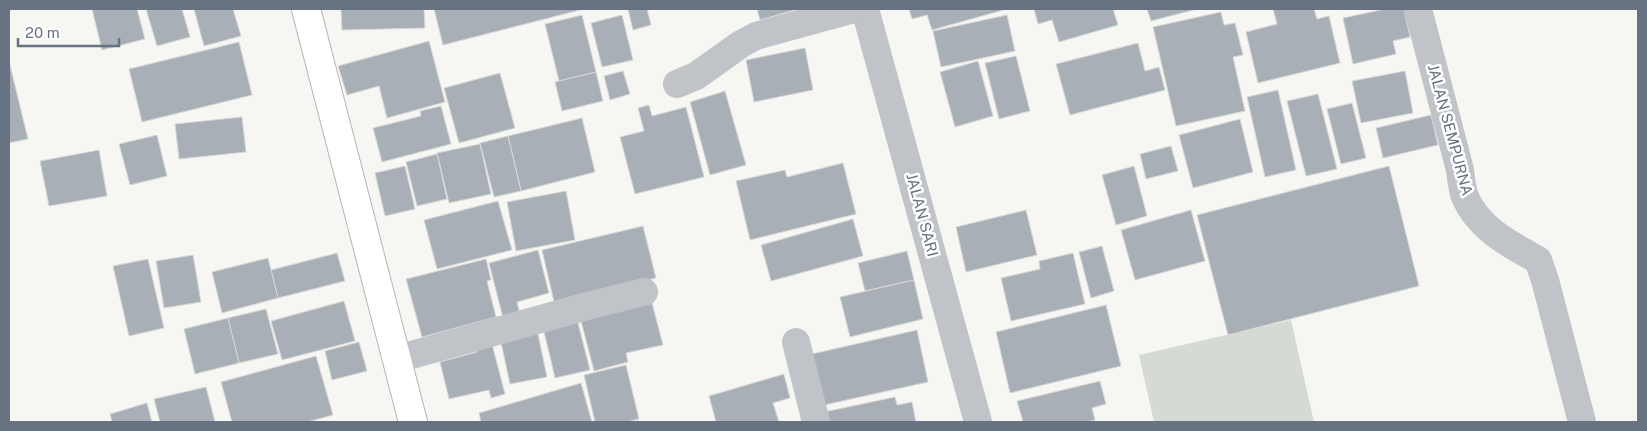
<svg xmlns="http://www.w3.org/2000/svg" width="1647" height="431" font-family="'Public Sans',sans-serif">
  <rect width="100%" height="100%" fill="#f6f6f3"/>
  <path fill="#d5dbd3" d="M1291 320 1314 422H1154L1139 355Z"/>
  <g fill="#a9afb6" stroke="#d8d8d6">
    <path d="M92 9H137L145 39 102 50Z"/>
    <path d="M146 9H182L190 37 157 46Z"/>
    <path d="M194 9H233L241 36 204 46Z"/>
    <path d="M341 9H424L425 28 342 30Z"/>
    <path d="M434 9H584L443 45Z"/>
    <path d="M628 9H647L651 25 633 30Z"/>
    <path d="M757 9H798L760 20Z"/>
    <path d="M909 9H1007L932 30 927 15 912 19Z"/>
    <path d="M1034 9H1113L1118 25 1059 42 1052 20 1038 24Z"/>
    <path d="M1147 9H1197L1151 21Z"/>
    <path d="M1273 9H1314L1317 19 1329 16 1340 63 1258 83 1246 32 1277 24Z"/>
    <path d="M1385 9H1404L1410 37 1393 41 1396 54 1353 64 1343 18Z"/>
    <path d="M1221 12 1224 25 1235 23 1243 55 1233 57 1245 111 1176 126 1153 27Z"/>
    <path d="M582 15 596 72 559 81 545 24Z"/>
    <path d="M622 15 633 60 602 67 591 23Z"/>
    <path d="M1007 15 1015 51 941 67 933 31Z"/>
    <path d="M429 41 445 102 387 118 379 86 347 95 338 66Z"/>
    <path d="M239 42 252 95 142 122 129 69Z"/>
    <path d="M1138 43 1145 71 1159 67 1165 90 1070 115 1056 64Z"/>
    <path d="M805 48 813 90 754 102 746 60Z"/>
    <path d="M1016 56 1030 111 999 119 985 63Z"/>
    <path d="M9 61 28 139 9 143Z"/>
    <path d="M978 61 993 116 955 127 940 72Z"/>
    <path d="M623 71 630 94 610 100 604 76Z"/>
    <path d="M1405 71 1413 113 1361 123 1352 81Z"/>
    <path d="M596 72 603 101 562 111 555 82Z"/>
    <path d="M500 73 515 128 459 143 444 88Z"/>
    <path d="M1278 90 1296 170 1265 177 1247 97Z"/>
    <path d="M725 91 746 165 710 175 690 102Z"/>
    <path d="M1318 94 1337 169 1306 176 1287 101Z"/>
    <path d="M1352 103 1366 158 1341 164 1327 109Z"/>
    <path d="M649 105 652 116 686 107 704 177 635 194 620 137 644 131 638 108Z"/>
    <path d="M441 106 451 144 382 162 373 128 421 116 420 111Z"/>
    <path d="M1431 115 1438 145 1383 158 1376 128Z"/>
    <path d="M242 117 246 152 179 159 175 124Z"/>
    <path d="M582 118 595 172 521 191 508 136Z"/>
    <path d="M1240 119 1253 172 1193 188 1179 135Z"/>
    <path d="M157 135 167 176 130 185 119 144Z"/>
    <path d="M508 136 521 191 494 197 480 143Z"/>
    <path d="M480 144 491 194 449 203 437 153Z"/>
    <path d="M1171 146 1178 171 1146 179 1140 154Z"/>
    <path d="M99 150 107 196 49 206 40 161Z"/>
    <path d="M437 154 447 199 417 206 406 162Z"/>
    <path d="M843 163 856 214 750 240 736 181 785 170 787 177Z"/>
    <path d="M405 166 415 209 385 216 375 173Z"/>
    <path d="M1134 166 1147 216 1116 225 1102 175Z"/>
    <path d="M1389 166 1419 286 1228 335 1197 215Z"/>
    <path d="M566 191 575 240 516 251 507 202Z"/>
    <path d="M498 201 512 250 437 269 424 220Z"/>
    <path d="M1026 210 1037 255 966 272 956 227Z"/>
    <path d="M1191 210 1205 261 1135 280 1121 230Z"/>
    <path d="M853 219 863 256 771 281 761 245Z"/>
    <path d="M643 226 656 278 554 302 542 250Z"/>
    <path d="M1102 246 1114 291 1091 298 1079 252Z"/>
    <path d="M538 250 549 293 517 302 520 314 503 318 489 263Z"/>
    <path d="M907 251 914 280 865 291 858 263Z"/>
    <path d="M337 253 345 281 278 298 271 270Z"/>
    <path d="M1073 253 1085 304 1011 321 1001 278 1040 269 1039 261Z"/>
    <path d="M193 255 201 302 164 308 156 261Z"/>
    <path d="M268 258 278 298 222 313 212 272Z"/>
    <path d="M148 259 164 328 129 336 113 266Z"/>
    <path d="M486 259 491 280 487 281 496 317 422 337 406 279Z"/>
    <path d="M914 280 923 319 850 337 840 297Z"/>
    <path d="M651 299 663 345 626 353 628 362 594 371 580 317Z"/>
    <path d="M344 301 355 341 282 360 271 321Z"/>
    <path d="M1106 305 1121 366 1010 393 996 332Z"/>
    <path d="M266 309 278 354 239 363 228 318Z"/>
    <path d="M576 315 590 370 555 378 542 323Z"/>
    <path d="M228 318 239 363 195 374 184 329Z"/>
    <path d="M536 325 547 377 510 384 499 333Z"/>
    <path d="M917 330 928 382 824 405 812 354Z"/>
    <path d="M491 340 505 394 491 398 489 390 449 399 440 362 477 352 474 344Z"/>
    <path d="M359 342 367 371 332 380 325 351Z"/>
    <path d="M316 356 333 415 307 422H232L221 382Z"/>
    <path d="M626 365 639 419 627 422H595L584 375Z"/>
    <path d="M784 374 790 398 773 403 779 422H716L709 396Z"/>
    <path d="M1100 381 1106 404 1092 408 1095 420 1087 422H1023L1017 401Z"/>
    <path d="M581 383 592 422H481L479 413Z"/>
    <path d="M206 387 215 422H160L154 399Z"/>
    <path d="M895 397 897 405 912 402 916 422H826L824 412Z"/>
    <path d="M147 403 152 422H112L110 414Z"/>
  </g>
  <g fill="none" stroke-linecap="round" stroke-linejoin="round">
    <g stroke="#b2b6bc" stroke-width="30">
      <path id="secondary" d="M306 9 413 422"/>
    </g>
    <g stroke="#c0c3c7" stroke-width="28">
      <path d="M865 9 978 422"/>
      <path d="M1418 9 1460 170C1461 178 1462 189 1465 197 1479 229 1509 244 1538 260L1545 280 1582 422"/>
      <path d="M677 84 696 76 741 44 756 36 854 9"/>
      <path d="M796 342 816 422"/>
      <path d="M397 359 591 305 644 292"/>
    </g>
    <use href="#secondary" stroke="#fff" stroke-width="28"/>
  </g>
  <g text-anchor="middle" stroke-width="5" stroke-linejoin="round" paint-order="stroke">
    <g font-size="15" fill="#677383" stroke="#fff">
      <text transform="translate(1450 130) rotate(75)" y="5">JALAN SEMPURNA</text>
      <text transform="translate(922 215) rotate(75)" y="5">JALAN SARI</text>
    </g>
  </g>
  <rect width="1647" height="431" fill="none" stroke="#677383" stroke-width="20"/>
  <path d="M18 38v8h101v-8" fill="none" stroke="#677383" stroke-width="2.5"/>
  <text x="25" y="38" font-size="15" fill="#677383" stroke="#ffffff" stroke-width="4" paint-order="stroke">20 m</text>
</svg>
